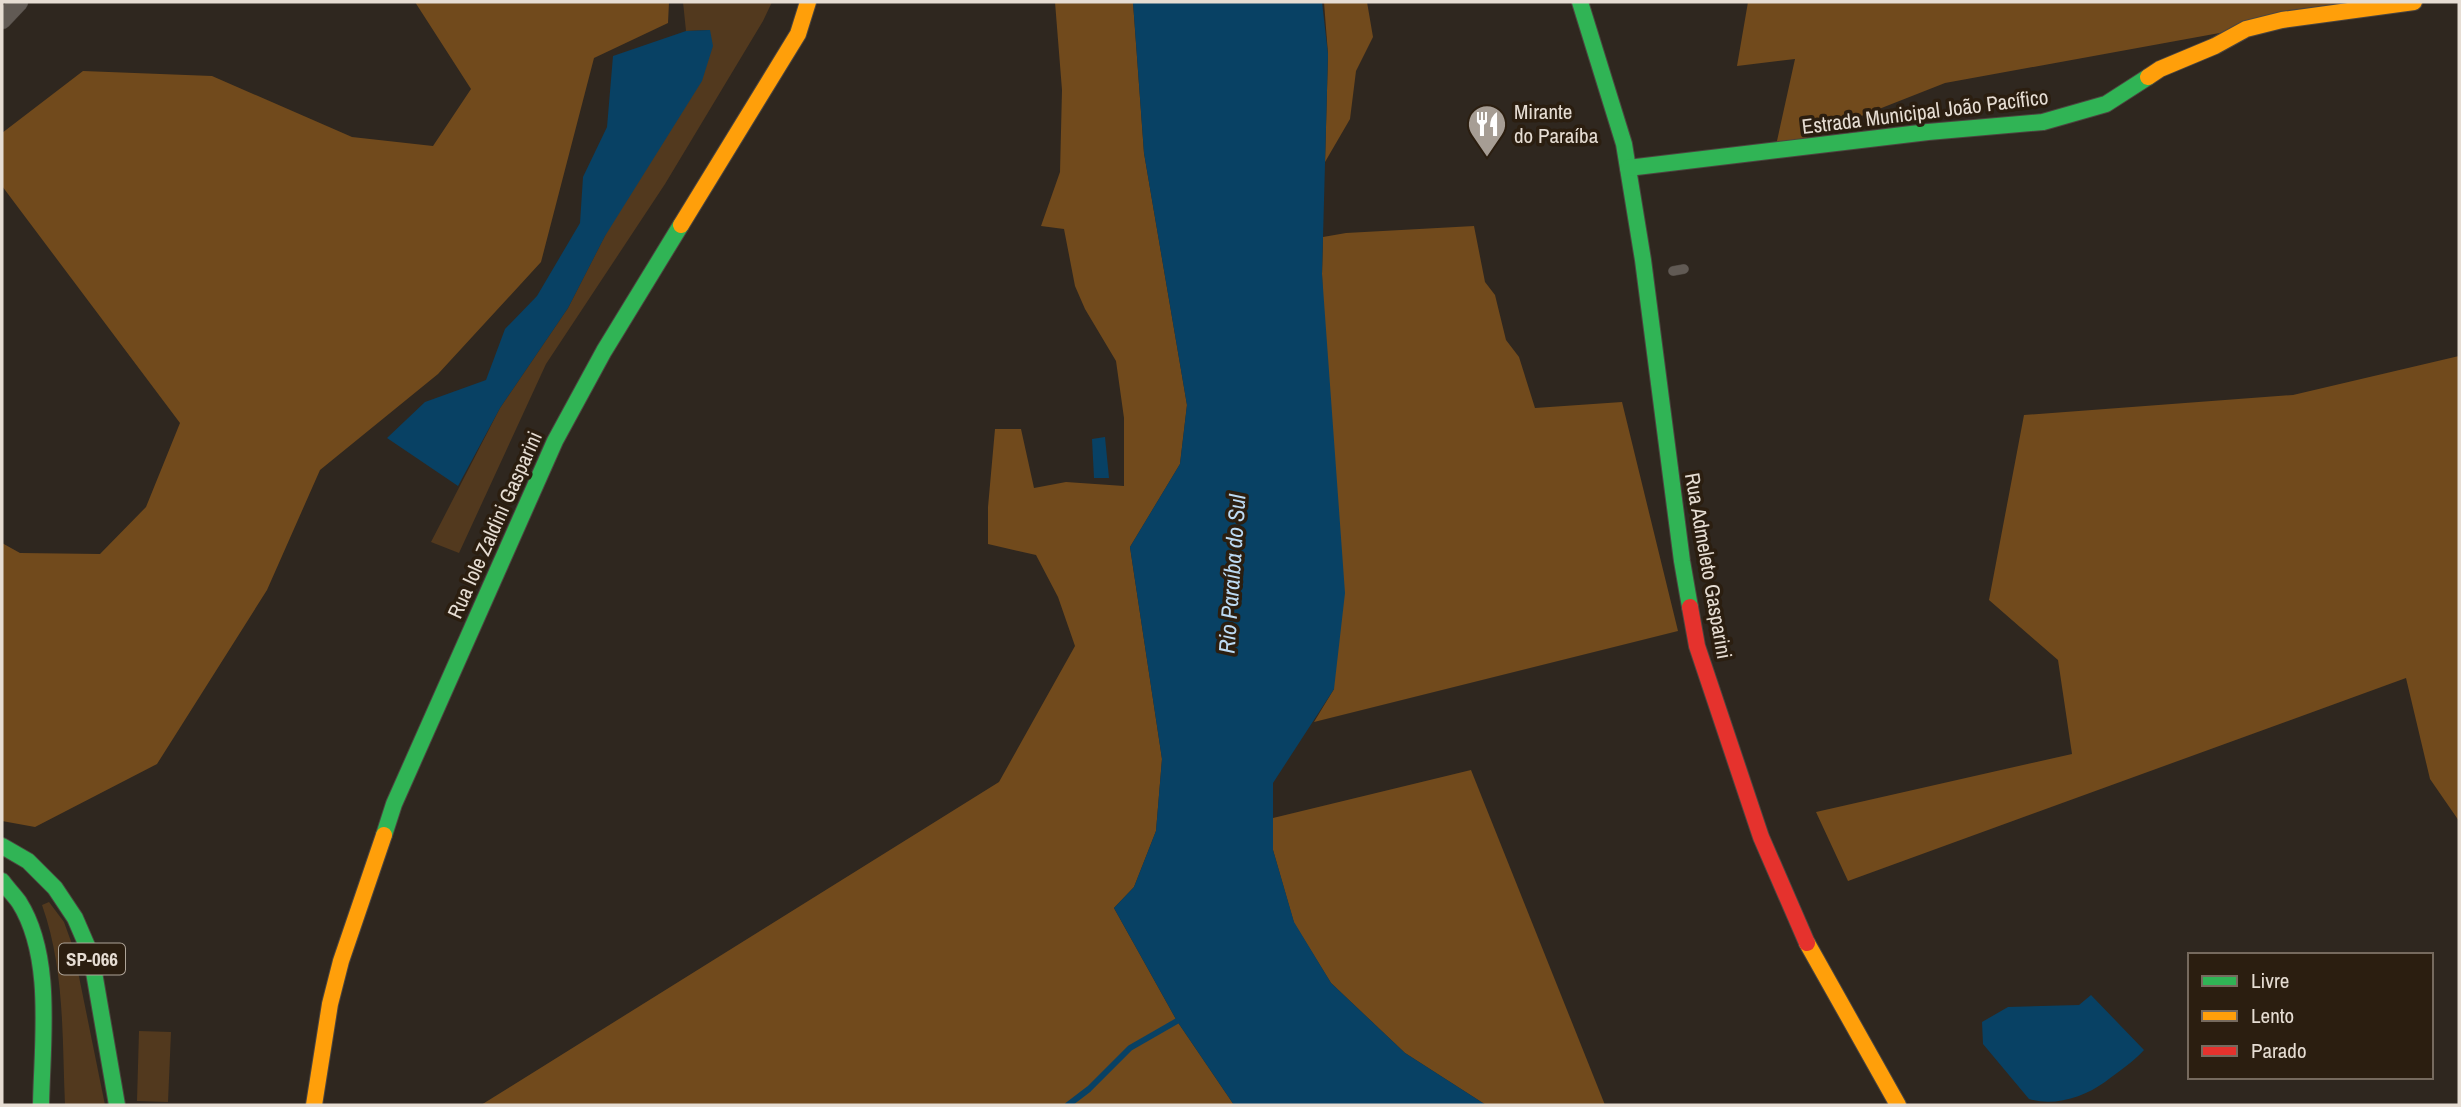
<svg xmlns="http://www.w3.org/2000/svg" width="2461" height="1107" font-family="'Archivo Narrow',sans-serif">
  <rect width="100%" height="100%" fill="#2f271f"/>
  <g fill="#52391e">
    <path d="M683 2H772L763 21 665 184 546 364 459 553 431 542 500 408 568 308 710 30 686 31Z"/>
    <path d="M49 902 64 922 73 947 105 1105H65C62 1038 65 969 42 905Z"/>
    <path d="M139 1031 171 1032 168 1102 137 1101Z"/>
  </g>
  <g fill="#714a1c">
    <path d="M415 2H669L668 23 594 58 541 262 438 374 320 470 267 590 157 764 35 827 2 821V543L20 553 100 554 146 507 180 423 2 186V133L83 71 212 76 352 137 433 146 471 89Z"/>
    <path d="M1055 2H1133L1144 153 1187 405 1180 464 1130 547 1162 759 1156 831 1134 887 1114 908 1177 1021 1234 1105H481L999 782 1075 646 1058 597 1036 555 988 544V507L995 429H1021L1034 488 1066 482 1124 486V418L1116 361 1085 309 1075 286 1064 229 1041 226 1060 172 1062 90Z"/>
    <path d="M1324 2H1367L1373 37 1356 71 1350 119 1325 162 1328 54Z"/>
    <path d="M1748 2H2389L1945 83 1775 150 1795 59 1737 66Z"/>
    <path d="M1474 226 1485 282 1495 295 1506 340 1519 357 1535 408 1622 402 1678 631 1314 722 1334 689 1322 274 1323 237 1346 233Z"/>
    <path d="M2459 356V821L2430 779 2406 678 1848 881 1816 812 2072 754 2058 660 1989 600 2024 415 2293 395Z"/>
    <path d="M1471 770 1605 1105H1486L1405 1053 1331 983 1294 923 1273 850V818Z"/>
  </g>
  <g fill="#084164">
    <path d="M1133 2H1322L1328 54 1322 274 1345 593 1334 689 1273 783V850L1294 922 1331 983 1405 1053 1486 1105H1234L1177 1021 1114 908 1134 887 1156 831 1162 759 1130 547 1180 464 1187 405 1144 153Z"/>
    <path d="M710 30 713 46 702 81 605 236 568 308 500 408 458 486 387 438 425 402 486 380 505 329 537 296 580 223 583 177 607 127 613 56 686 31Z"/>
    <path d="M1105 437 1109 478H1094L1092 439Z"/>
    <path d="M2091 995 2144 1050C2132 1063 2119 1071 2105 1082 2084 1097 2054 1107 2029 1099L1983 1044 1982 1022 2008 1007 2079 1005Z"/>
  </g>
  <g fill="none" stroke-linecap="round" stroke-linejoin="round">
    <path stroke="#084164" stroke-width="6" d="M1068 1105 1089 1089 1130 1048 1177 1021"/>
    <g stroke="#4c453f" stroke-width="10">
      <path id="lane" d="M1673 271 1684 269"/>
    </g>
    <g stroke="#4c453f" stroke-width="19">
      <path id="street" d="M2 20 19 2"/>
    </g>
    <g stroke="#4c453f" stroke-width="18">
      <g id="fast">
        <path d="M1580 2 1624 144 1643 260 1682 561 1690 607"/>
        <path d="M1628 168 1928 132 2043 122 2106 104 2148 77"/>
        <path d="M384 835 394 804 555 441 604 351 681 225"/>
        <path d="M2 846 28 861 55 888 75 918 91 955 117 1105"/>
        <path d="M2 881C7 888 14 895 19 902 54 957 42 1043 41 1105"/>
      </g>
    </g>
    <g stroke="#4c453f" stroke-width="18">
      <g id="slow">
        <path d="M2148 77 2160 69 2215 46 2246 29 2282 20 2414 2"/>
        <path d="M681 225 798 34 808 2"/>
        <path d="M1807 943 1898 1105"/>
        <path d="M314 1105 330 1004 341 961 384 835"/>
      </g>
    </g>
    <g stroke="#4c453f" stroke-width="18">
      <path id="jam" d="M1690 607 1697 646 1761 837 1807 943"/>
    </g>
    <use href="#lane" stroke="#615a54" stroke-width="9"/>
    <use href="#street" stroke="#615a54" stroke-width="18"/>
    <use href="#fast" stroke="#30b455" stroke-width="16"/>
    <use href="#slow" stroke="#ff9f0a" stroke-width="16"/>
    <use href="#jam" stroke="#e5322d" stroke-width="16"/>
  </g>
  <defs>
    <g id="restaurant-pin" transform="scale(2.0125)"><path d="M0 17L-7.5 6A9.5 9.5 0 1 1 7.5 6Z" fill="#a69d94" stroke="#2b1e10"/><path d="M-5-6h1v4h1v-4h1v4h1v-4h1v5L-1.5 .5V6h-2V.5L-5-1ZM5-6V6H3V1.5H1.5Q1.5-4 5-6Z" fill="#fff"/></g>
  </defs>
  <g fill-rule="evenodd">
    <use href="#restaurant-pin" x="1487" y="124"/>
  </g>
  <g text-anchor="middle" stroke-width="7" stroke-linejoin="round" paint-order="stroke">
    <rect fill="#2b1e10" stroke="#aea498" stroke-width="2" x="59" y="943.5" width="66" height="31" rx="5"/>
    <g font-size="19" font-weight="bold" fill="#e6ddd3">
      <text x="92" y="966">SP-066</text>
    </g>
    <g font-size="21" fill="#e6ddd3" stroke="#2b1e10" text-anchor="start">
      <text x="1514" y="119">Mirante<tspan x="1514" dy="24">do Paraíba</tspan></text>
    </g>
    <g font-size="21" fill="#e6ddd3" stroke="#2b1e10">
      <text transform="translate(1925 112) rotate(-7)" y="7">Estrada Municipal João Pacífico</text>
      <text transform="translate(495 525) rotate(-66)" y="7">Rua Iole Zaldini Gasparini</text>
      <text transform="translate(1708 566) rotate(80)" y="7">Rua Admeleto Gasparini</text>
    </g>
    <g font-size="23" font-style="italic" fill="#bcdaf3" stroke="#2b1e10">
      <text transform="translate(1232 574) rotate(-86)" y="8">Rio Paraíba do Sul</text>
    </g>
  </g>
  <rect width="2461" height="1107" fill="none" stroke="#e6ddd3" stroke-width="7"/>
  <rect x="2188" y="953" width="245" height="126" fill="#2b1e10" stroke="#766a5e" stroke-width="2"/>
  <rect x="2202" y="976" width="35" height="10" fill="#30b455" stroke="#766a5e" stroke-width="2"/>
  <text x="2251" y="988" font-size="21" fill="#e6ddd3">Livre</text>
  <rect x="2202" y="1011" width="35" height="10" fill="#ff9f0a" stroke="#766a5e" stroke-width="2"/>
  <text x="2251" y="1023" font-size="21" fill="#e6ddd3">Lento</text>
  <rect x="2202" y="1046" width="35" height="10" fill="#e5322d" stroke="#766a5e" stroke-width="2"/>
  <text x="2251" y="1058" font-size="21" fill="#e6ddd3">Parado</text>
</svg>
